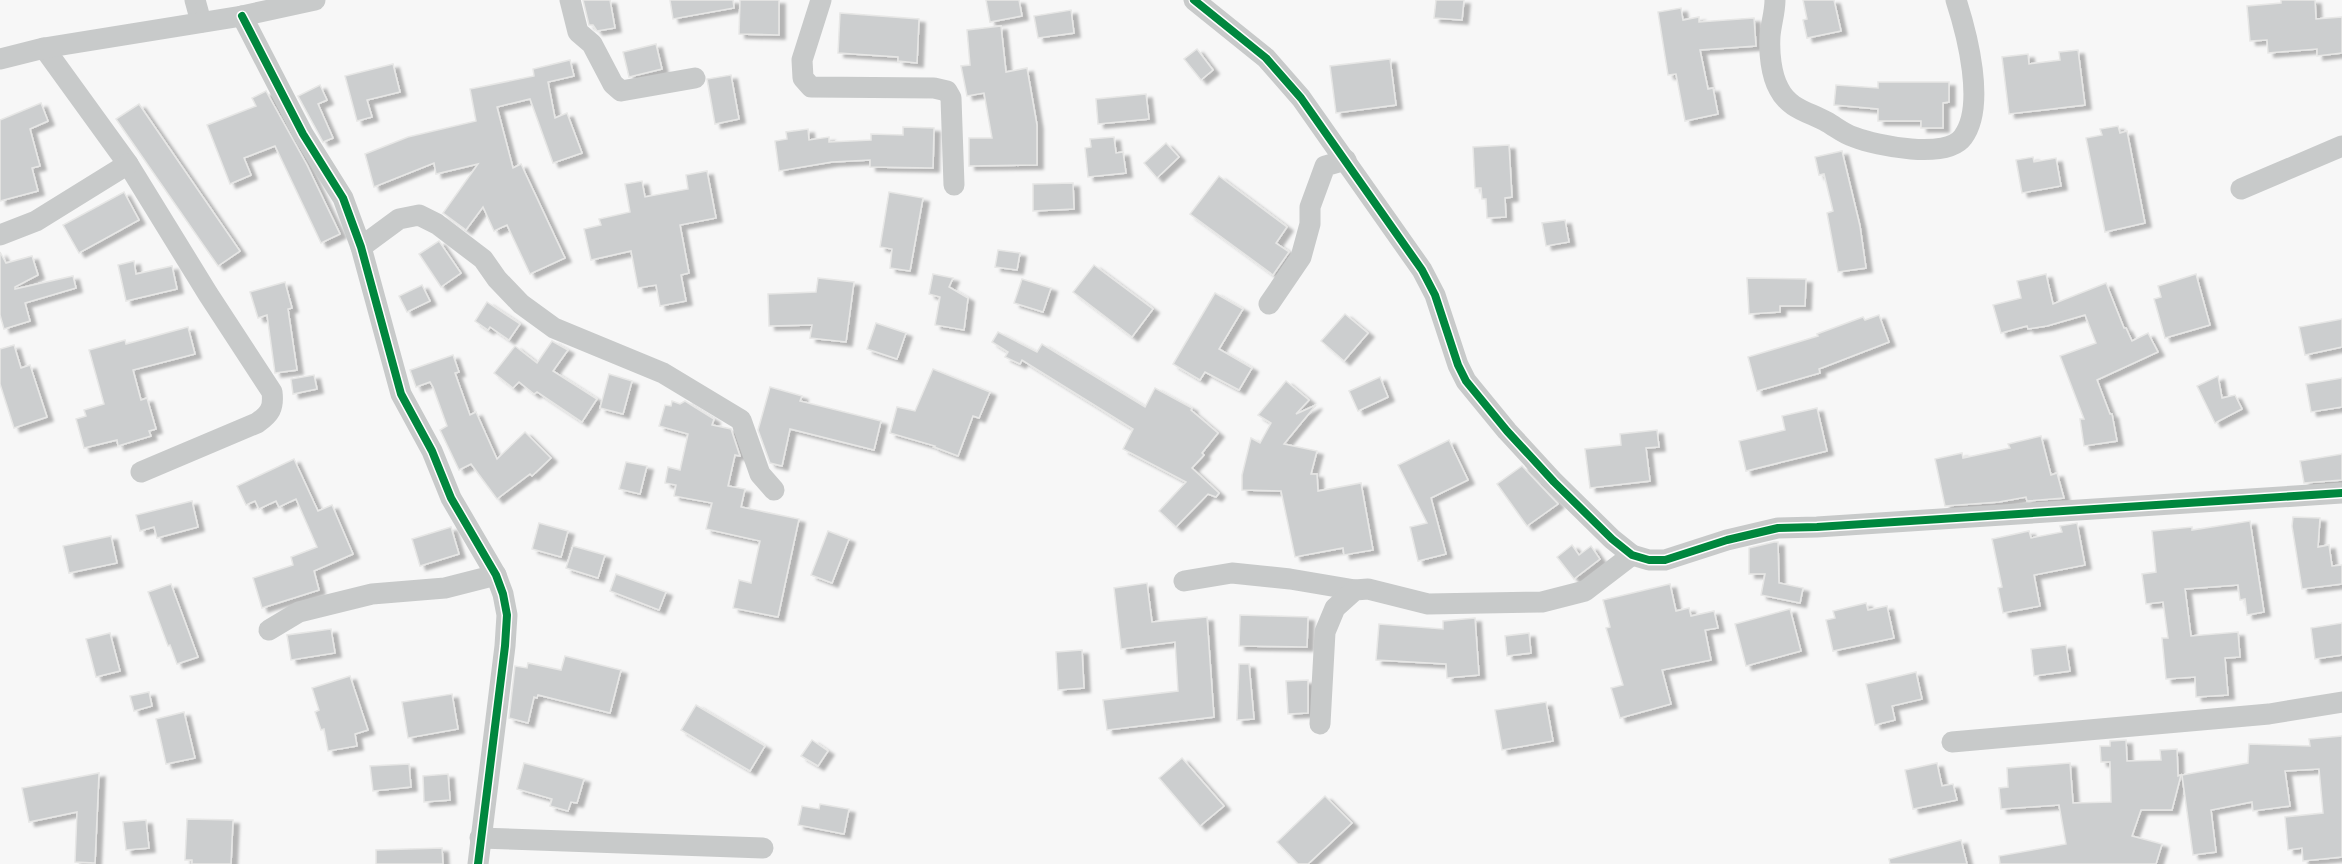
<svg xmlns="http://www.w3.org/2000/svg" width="2342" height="864" font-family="'Golos Text',sans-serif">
  <defs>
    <filter id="shadow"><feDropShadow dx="6" dy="4" stdDeviation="1.5" flood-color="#0004"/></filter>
  </defs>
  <rect width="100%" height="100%" fill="#f7f7f7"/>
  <g fill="#cccecf" stroke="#e7e7e6" stroke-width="1.5" filter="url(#shadow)">
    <path d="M583 0H610L615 28 597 31 593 25H589Z"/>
    <path d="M670 0H733L734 8 673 19Z"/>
    <path d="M740 0H779V35L739 34Z"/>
    <path d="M986 0H1019L1022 16 990 22Z"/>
    <path d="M1436 0H1464L1462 20 1434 18Z"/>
    <path d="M1803 0H1834L1841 31 1807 38 1803 20 1807 19Z"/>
    <path d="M2281 0H2315L2316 19 2342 17V53L2317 56V49L2268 53 2267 40 2250 41 2247 6 2281 3Z"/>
    <path d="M1681 8 1683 20 1699 17V22L1754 18 1756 46 1700 50 1708 89 1713 88 1718 114 1685 121 1676 74 1668 75 1658 12Z"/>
    <path d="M1071 10 1074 33 1038 38 1034 16Z"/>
    <path d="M840 13 919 19 917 63 898 61V57L838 53Z"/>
    <path d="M1001 26 1006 72 1027 68 1037 125V165L969 166V138H992L984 93 967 96 961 66 970 65 967 30Z"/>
    <path d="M656 44 662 69 629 77 623 52Z"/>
    <path d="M1197 49 1213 70 1201 80 1184 59Z"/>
    <path d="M2078 50 2085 105 2009 114 2002 57 2028 54 2029 64 2060 60 2059 52Z"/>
    <path d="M1390 59 1396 105 1336 113 1330 66Z"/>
    <path d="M570 60 574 76 548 82 555 118 567 113 582 153 553 163 530 99 497 107 513 168 521 164 565 258 530 274 507 225 494 231 483 207 466 230 443 213 478 164 436 174 434 163 374 187 365 154 408 137 476 121 470 89 534 76 533 69Z"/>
    <path d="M393 64 400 92 367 100 372 117 357 121 345 76Z"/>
    <path d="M731 75 739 119 715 124 707 79Z"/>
    <path d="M1878 82H1949V102L1943 103V128H1921V121H1878V109L1834 105 1836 85 1878 88Z"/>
    <path d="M320 85 327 100 318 104 333 138 323 142 298 96Z"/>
    <path d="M266 91 307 165 340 234 321 243 275 146 244 158 251 175 230 184 207 125 256 106 252 98Z"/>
    <path d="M1146 94 1149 119 1098 124 1096 99Z"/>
    <path d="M41 103 48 121 30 129 40 166 32 168 38 191 0 201V120Z"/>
    <path d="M139 104 240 251 218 266 116 119Z"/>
    <path d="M2118 126 2120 133 2127 131 2145 223 2105 232 2086 138 2102 135 2100 129Z"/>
    <path d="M903 127 934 128 933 168 870 167V160L832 162 779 171 775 141 787 139 786 132 808 129 809 140 829 137V142L871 140V134L903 135Z"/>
    <path d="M1114 137 1116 153 1123 152 1126 173 1088 177 1085 148 1091 147 1090 139Z"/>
    <path d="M1166 143 1179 157 1157 178 1144 163Z"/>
    <path d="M1509 145 1512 197 1505 198 1506 217 1487 218 1486 199H1482L1481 188H1475L1473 147Z"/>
    <path d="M1842 151 1860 226 1866 268 1838 272 1827 213 1833 211 1824 174 1819 175 1815 157Z"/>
    <path d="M2033 157 2034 162 2056 158 2061 186 2022 193 2016 160Z"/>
    <path d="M707 171 716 218 680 225 689 273 681 275 686 301 660 306 656 285 638 288 631 251 591 260 584 229 601 225 599 219 630 212 625 184 642 181 645 197 688 189 686 175Z"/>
    <path d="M1219 176 1287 227 1276 243 1289 252 1273 275 1190 214Z"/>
    <path d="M1073 183 1074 209 1033 211V184Z"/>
    <path d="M124 192 139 220 79 253 63 225Z"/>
    <path d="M889 192 923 198 910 271 890 268 892 249 880 247Z"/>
    <path d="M1565 220 1569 242 1546 246 1542 223Z"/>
    <path d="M439 241 461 273 441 287 419 254Z"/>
    <path d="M998 250 1020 253 1017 270 995 267Z"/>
    <path d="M0 252 6 263 32 256 38 275 15 287V289L73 276 76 288 25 303 30 321 4 329 0 315Z"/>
    <path d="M134 261 136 274 172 266 177 289 126 301 118 265Z"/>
    <path d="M1094 265 1153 309 1132 337 1073 292Z"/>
    <path d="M933 274 953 278 949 287 968 298 964 330 935 325 940 297 929 294Z"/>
    <path d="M2046 274 2053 304 2106 283 2124 328H2126L2132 341 2148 333 2158 352 2097 380 2110 414H2112L2117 441 2084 446 2080 419H2084L2060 356 2096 343 2085 315 2047 326 2028 329 2027 326 2001 333 1993 305 2021 298 2017 281Z"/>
    <path d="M2196 274 2210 325 2165 338 2154 299 2161 297 2158 286Z"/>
    <path d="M818 278 854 282 846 342 810 338 812 325 769 326 768 294 816 292Z"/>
    <path d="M1747 278 1806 279 1805 306H1780V312L1749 314Z"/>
    <path d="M1022 279 1051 288 1043 312 1014 303Z"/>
    <path d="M285 282 292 308 288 309 297 370 275 373 267 315 258 318 250 292Z"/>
    <path d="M422 285 430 301 407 312 399 296Z"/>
    <path d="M1215 293 1243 309 1219 349 1252 368 1239 390 1205 372 1200 380 1173 364Z"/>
    <path d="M487 302 520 324 509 340 490 327 488 330 475 321Z"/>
    <path d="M1345 314 1368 333 1344 361 1321 341Z"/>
    <path d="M1879 315 1889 342 1819 369 1820 373 1757 391 1748 357 1818 336 1817 334 1863 317 1865 320Z"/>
    <path d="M2342 319V347L2305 355 2299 327Z"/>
    <path d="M876 323 906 333 897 359 867 349Z"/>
    <path d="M188 327 195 354 133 370 141 400 147 398 156 429 149 431 151 436 118 446 117 440 84 448 76 419 86 416 84 410 104 404 89 350 125 340 126 344Z"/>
    <path d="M998 332 1037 352 1042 344 1145 407 1155 388 1192 408 1191 410 1218 433 1202 453 1204 455 1192 468 1219 493 1216 497 1208 494 1176 527 1159 511 1186 482 1123 449 1133 429 1022 360 1020 364 1005 357 1008 352 992 342Z"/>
    <path d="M552 341 568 350 553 371 597 399 582 422 537 392 534 394 519 382 513 388 494 373 515 346 537 363Z"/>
    <path d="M14 345 21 368 30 365 47 417 14 428 0 384V349Z"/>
    <path d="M453 355 459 372 455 373 470 415 476 412 497 459 525 432 551 458 532 476 530 474 497 499 471 464 459 470 440 430 447 426 433 387 430 382 416 387 410 370Z"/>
    <path d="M933 369 990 392 979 418 973 416 958 456 934 447 935 446 890 433 897 407 915 411Z"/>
    <path d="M609 374 632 381 623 414 600 408Z"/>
    <path d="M314 375 317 389 293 394 291 379Z"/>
    <path d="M2218 376 2222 398 2235 395 2242 409 2215 423 2197 386Z"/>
    <path d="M1380 377 1388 397 1358 411 1349 391Z"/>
    <path d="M2342 378V407L2311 412 2306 384Z"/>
    <path d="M1286 381 1309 400 1296 414 1316 405 1284 444 1317 451 1311 474H1317L1318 491 1361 483 1373 550 1344 555 1343 548 1295 557 1281 491 1242 490V475L1251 438 1260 443 1271 423 1258 415Z"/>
    <path d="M770 387 802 396 800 401 881 421 874 450 790 429 782 466 770 463 758 430Z"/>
    <path d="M672 401 680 404 685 401 714 419 712 425 731 429 740 456 735 455 728 486 745 489 741 507 799 519 778 617 733 608 739 580 751 583 760 541 706 529 712 503 674 496 676 485 665 483 668 467 680 470 688 434 659 426 665 405 671 406Z"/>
    <path d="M1817 408 1827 451 1746 471 1739 441 1785 430 1782 416Z"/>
    <path d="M1657 430 1659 447 1646 448 1650 481 1590 488 1585 449 1621 445 1620 434Z"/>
    <path d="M2041 436 2051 475 2057 473 2064 498 2027 501 2026 497 1999 502 1945 506 1935 459 1962 453 1963 458 2010 448 2008 444Z"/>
    <path d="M1449 440 1468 480 1431 498 1446 554 1418 561 1410 527 1427 523 1398 465Z"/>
    <path d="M2342 454V480L2304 483 2300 461Z"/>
    <path d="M294 459 318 511 332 505 353 554 314 571 319 590 262 608 253 578 293 565 291 557 317 547 296 499 279 507 276 501 259 509 255 501 246 505 237 486Z"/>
    <path d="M626 462 647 466 640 494 619 489Z"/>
    <path d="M1522 466 1558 504 1527 526 1497 484Z"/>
    <path d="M192 501 198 527 157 538 154 527 140 531 136 515Z"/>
    <path d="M2293 517 2320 518 2318 547 2329 545 2332 566 2342 565V584L2302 589 2292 526Z"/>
    <path d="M2250 521 2264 612 2247 615 2245 599 2240 600 2238 585 2185 589 2191 636 2238 632 2240 657 2225 658 2228 695 2196 697 2195 677 2166 679 2162 638H2168L2163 602 2146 604 2142 574 2156 572 2152 531 2192 527V530Z"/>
    <path d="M539 523 568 531 561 557 532 549Z"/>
    <path d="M2077 523 2085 565 2034 575 2040 606 2003 613 1998 588 2002 587 1992 539 2029 531 2031 538 2062 532 2060 526Z"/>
    <path d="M451 527 459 554 420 566 412 539Z"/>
    <path d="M828 531 849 539 832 583 811 575Z"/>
    <path d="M111 536 117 563 69 573 63 546Z"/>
    <path d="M1774 542H1778L1779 583 1803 588 1800 603 1761 595 1765 574H1749V548Z"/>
    <path d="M1572 545 1579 555 1591 546 1600 559 1574 579 1557 557Z"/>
    <path d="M573 546 605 555 598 578 566 568Z"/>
    <path d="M616 574 666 592 659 610 610 591Z"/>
    <path d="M1147 583 1152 622 1207 617 1214 717 1107 730 1103 700 1178 691 1175 642 1121 649 1114 588Z"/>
    <path d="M171 584 198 657 177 664 170 645 168 646 148 592Z"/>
    <path d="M1670 584 1676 611 1689 608 1691 616 1714 611 1718 628 1705 630 1711 660 1662 670 1671 704 1620 718 1611 688 1623 685 1606 628 1610 627 1603 600Z"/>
    <path d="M1866 603 1868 610 1887 606 1894 638 1833 651 1826 620 1835 618 1833 611Z"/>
    <path d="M1790 609 1801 651 1746 666 1735 624Z"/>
    <path d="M1240 615 1308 617 1307 647 1239 646Z"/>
    <path d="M1475 618 1479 675 1447 678 1446 664 1376 660 1379 624 1443 629V621Z"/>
    <path d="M2342 623V655L2315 659 2311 628Z"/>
    <path d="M331 629 335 653 291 660 287 635Z"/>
    <path d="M110 633 120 671 96 677 86 639Z"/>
    <path d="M1529 633 1531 653 1507 656 1505 636Z"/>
    <path d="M2066 645 2070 671 2034 676 2031 649Z"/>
    <path d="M1082 650 1084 688 1058 690 1056 652Z"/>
    <path d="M565 656 621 670 610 713 538 695 537 698 534 697 528 723 509 718 515 666 527 668 528 663 561 670Z"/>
    <path d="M1239 664H1249L1254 719 1237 720Z"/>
    <path d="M1916 672 1922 699 1892 706 1895 720 1875 725 1866 684Z"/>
    <path d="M350 676 368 730 355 734 357 746 328 751 324 729 321 730 315 712 319 710 312 688Z"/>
    <path d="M1308 680V713L1288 714 1286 681Z"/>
    <path d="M149 692 152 706 134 711 130 696Z"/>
    <path d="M452 694 458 729 408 738 402 702Z"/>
    <path d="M1546 702 1553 741 1502 750 1495 710Z"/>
    <path d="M696 705 765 746 750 771 681 730Z"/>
    <path d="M184 712 195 758 166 764 156 719Z"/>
    <path d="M2342 736V857L2303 861 2302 848 2288 850 2285 817 2323 813 2319 769 2285 771 2290 806 2253 811 2252 802 2211 810 2216 852 2193 855 2182 775 2248 763 2249 744 2310 746 2309 739Z"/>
    <path d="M812 740 828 751 818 766 801 756Z"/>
    <path d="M2126 740 2127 761 2161 760 2160 750 2177 749 2178 776 2181 775 2172 810H2141L2132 836 2162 844 2156 864H2000L1999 856 2066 844 2059 805 2001 809 1999 788 2008 787 2007 768 2070 763 2073 803 2111 802 2110 762H2101L2100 746H2110V741Z"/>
    <path d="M1182 758 1224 806 1200 826 1159 778Z"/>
    <path d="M524 763 584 779 577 803 571 802 568 811 550 806 552 799 517 789Z"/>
    <path d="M1937 763 1942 786 1953 784 1957 800 1913 809 1905 770Z"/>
    <path d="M409 764 411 787 373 791 370 766Z"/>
    <path d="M99 773 95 863 75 862 77 812 29 822 22 788Z"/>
    <path d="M448 774 450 800 424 802 423 776Z"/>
    <path d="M1325 796 1352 823 1308 864H1298L1277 842Z"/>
    <path d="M820 804 849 809 844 834 798 825 802 806 819 809Z"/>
    <path d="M187 819 233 820 231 864H192V860H185Z"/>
    <path d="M146 820 149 848 126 850 123 822Z"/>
    <path d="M1961 840 1967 864H1890L1889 859Z"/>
    <path d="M442 848 443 864H376V850Z"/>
  </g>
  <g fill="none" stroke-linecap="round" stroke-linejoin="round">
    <g stroke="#c8caca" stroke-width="21">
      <path d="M195 0 201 22"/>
      <path d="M570 0 578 32 592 44 613 84 621 91 695 78"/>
      <path d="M821 0 802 60 803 78 811 87 934 88 947 91 951 98 954 185"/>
      <path d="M1194 0 1266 58 1301 98 1422 270 1435 295 1458 365 1466 381 1507 431 1554 482 1612 539 1632 555 1649 560H1665L1727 540 1778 528 1817 527 2342 493"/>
      <path d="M1775 0C1775 12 1771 24 1770 36 1769 52 1771 75 1779 89 1789 109 1809 112 1827 122 1836 127 1844 134 1854 137 1877 146 1947 160 1963 137 1986 106 1967 34 1956 0"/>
      <path d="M242 16 303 134 343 198 361 247 401 394 432 451 451 498 496 575 503 594 507 615 505 646 478 864"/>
      <path d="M44 48 128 164 208 294 272 392C274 408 270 414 257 423L141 472"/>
      <path d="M0 59 44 48 242 16 315 0"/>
      <path d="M2241 189 2342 146"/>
      <path d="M0 235 36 221 128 164"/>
      <path d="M361 247 399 219 419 215 437 224 483 259 497 279 521 304 554 328 663 373 741 420 760 474 774 490"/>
      <path d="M1269 304 1301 257 1310 224V207L1325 166 1346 160"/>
      <path d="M1184 581 1232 573 1290 579 1355 590"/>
      <path d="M269 630 299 612 372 594 445 588 496 575"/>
      <path d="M1320 724 1325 632 1335 608 1355 590 1368 589 1428 604 1542 602 1585 591 1632 555"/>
      <path d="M1952 742 2269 714 2342 702"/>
      <path d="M480 838 763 848"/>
    </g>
    <g stroke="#fff" stroke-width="11">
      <g id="cycleway">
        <path d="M1194 0 1266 58 1301 98 1422 270 1435 295 1458 365 1466 381 1507 431 1554 482 1612 539 1632 555 1649 560H1665L1727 540 1778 528 1817 527 2342 493"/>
        <path d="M242 16 303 134 343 198 361 247 401 394 432 451 451 498 496 575 503 594 507 615 505 646 478 864"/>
      </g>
    </g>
    <use href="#cycleway" stroke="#00873e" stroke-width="8"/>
  </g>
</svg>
